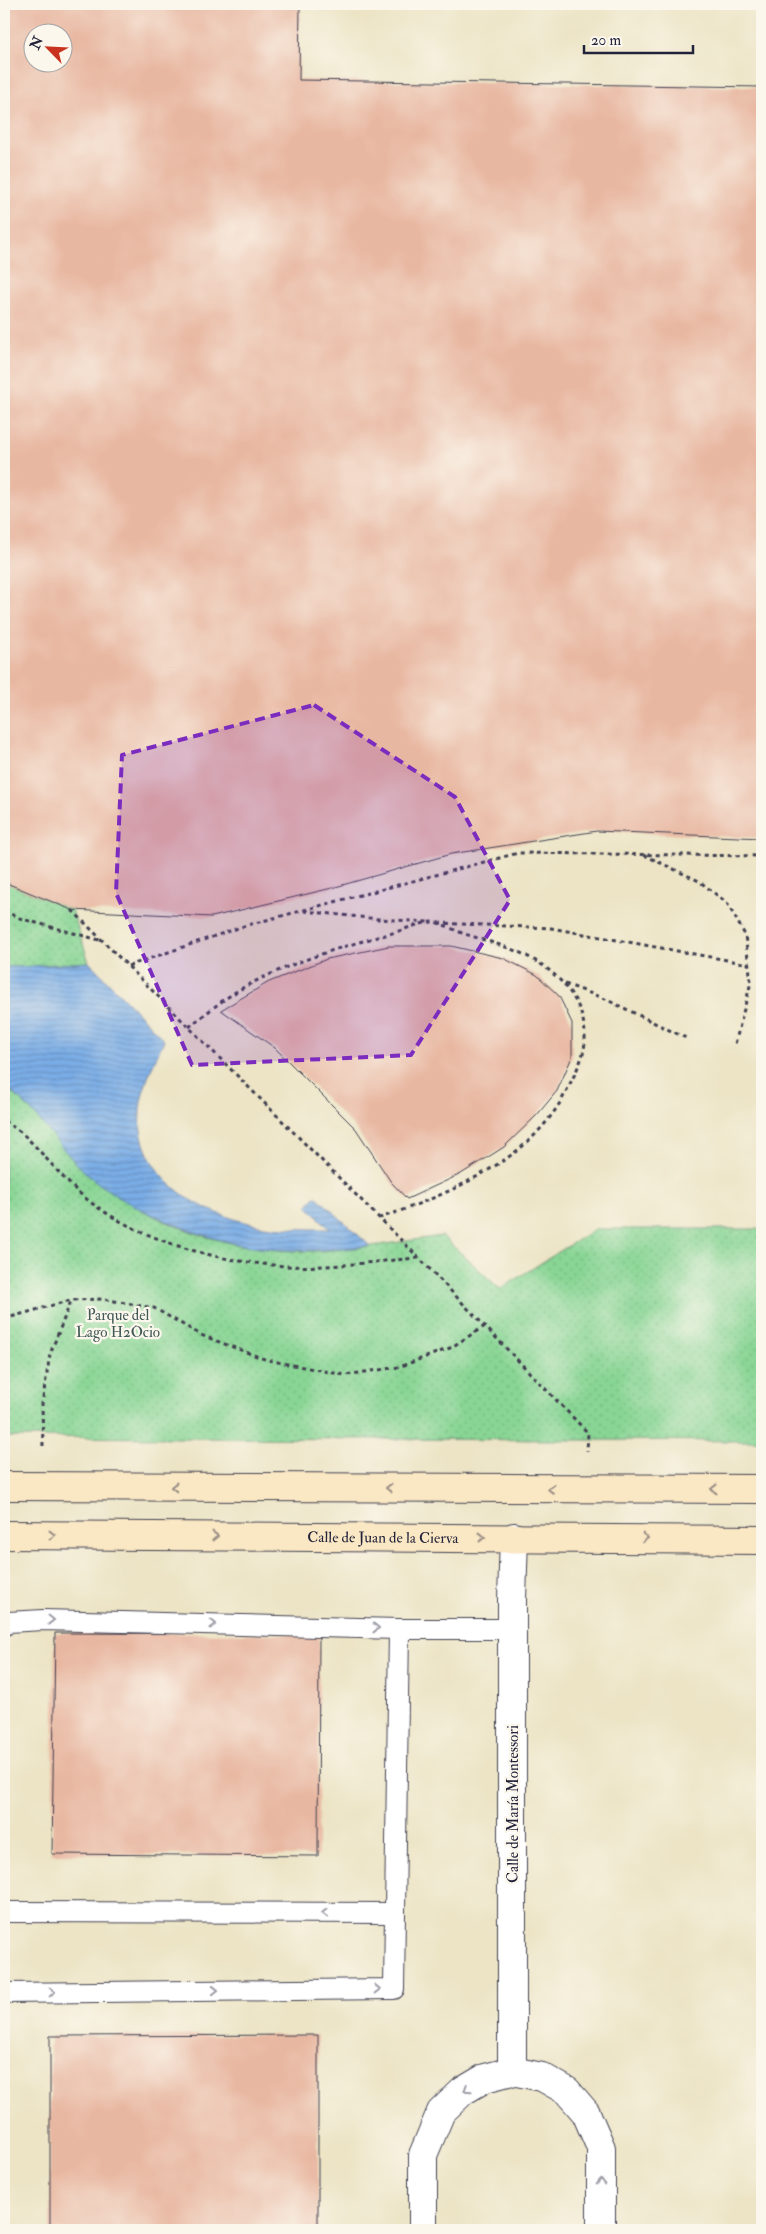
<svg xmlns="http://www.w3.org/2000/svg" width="766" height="2234" font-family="'IM FELL Double Pica',serif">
  <defs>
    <pattern id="park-dots" width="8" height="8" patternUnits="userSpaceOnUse" patternTransform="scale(1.25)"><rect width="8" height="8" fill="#88d594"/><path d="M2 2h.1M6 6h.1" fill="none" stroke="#75b780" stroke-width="1.8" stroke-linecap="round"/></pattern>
    <pattern id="water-rules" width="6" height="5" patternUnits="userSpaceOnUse" patternTransform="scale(1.25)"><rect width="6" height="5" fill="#7aade6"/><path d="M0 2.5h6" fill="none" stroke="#648cbc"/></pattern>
  </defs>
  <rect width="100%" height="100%" fill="#fbf7ec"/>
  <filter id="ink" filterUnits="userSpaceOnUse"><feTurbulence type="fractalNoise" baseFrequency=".02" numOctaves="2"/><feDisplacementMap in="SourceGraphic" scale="10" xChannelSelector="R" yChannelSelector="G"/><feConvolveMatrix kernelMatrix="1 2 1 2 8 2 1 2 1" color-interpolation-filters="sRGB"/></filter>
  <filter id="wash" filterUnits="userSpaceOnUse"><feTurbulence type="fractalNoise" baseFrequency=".0096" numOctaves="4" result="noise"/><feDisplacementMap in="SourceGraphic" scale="20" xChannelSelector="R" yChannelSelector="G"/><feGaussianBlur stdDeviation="1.12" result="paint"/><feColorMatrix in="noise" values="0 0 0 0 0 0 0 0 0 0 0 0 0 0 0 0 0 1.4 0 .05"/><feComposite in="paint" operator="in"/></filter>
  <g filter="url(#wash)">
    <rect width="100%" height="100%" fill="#ece4c5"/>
    <g fill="url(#park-dots)" stroke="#557c68">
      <path d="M4 882 72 910 89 962 21 967H4Z"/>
      <path d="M4 1086C29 1103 47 1128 67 1151 73 1158 79 1167 87 1173 147 1222 222 1250 299 1251 347 1252 395 1242 442 1236L500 1289 595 1229H762V1441L4 1437Z"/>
    </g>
    <path fill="url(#water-rules)" stroke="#4e6890" d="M89 962 164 1040C155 1060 142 1087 140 1109 136 1178 198 1213 258 1225 281 1229 307 1229 330 1229L307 1206 316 1196 370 1246C289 1255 237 1252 162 1219 135 1207 106 1192 84 1171 55 1144 36 1109 4 1086V967H22Z"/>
    <g id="blocks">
      <g fill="#e8b7a1" fill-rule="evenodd">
        <path d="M4 4H300L299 80 762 87V838L597 831 451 854 332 888 212 917 72 910 4 882ZM32 32H62V62H32Z"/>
        <path d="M389 946H451L503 958 537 975 559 996 572 1023V1057L557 1091 537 1115 504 1147 461 1174 407 1199 391 1182 356 1129 275 1048 221 1010 269 982 327 959Z"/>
        <path d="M55 1633 319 1634 318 1856 52 1854Z"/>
        <path d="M318 2035V2230H50V2036Z"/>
      </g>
    </g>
  </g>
  <g filter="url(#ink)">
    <use href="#blocks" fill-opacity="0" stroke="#403f50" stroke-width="1"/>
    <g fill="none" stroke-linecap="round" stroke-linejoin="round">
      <g stroke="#403f50" stroke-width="22">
        <g id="lane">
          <path d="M4 1626 8 1622 43 1620 399 1629H513"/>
          <path d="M4 1912 395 1913 394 1989 4 1993"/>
          <path d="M395 1913 399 1629"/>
        </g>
      </g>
      <g stroke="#403f50" stroke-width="30">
        <g id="street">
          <path d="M512 2071V1599L514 1537"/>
          <path d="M423 2230V2155L441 2112 463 2091 485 2078 512 2071 542 2077 567 2091 586 2113 601 2148V2230"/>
        </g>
      </g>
      <g stroke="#403f50" stroke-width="30">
        <g id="secondary">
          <path d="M4 1486 762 1489"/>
          <path id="s1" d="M4 1535 762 1540"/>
        </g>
      </g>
      <g stroke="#403f50" stroke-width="3" stroke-dasharray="4 4" stroke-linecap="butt">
        <path d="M644 855 699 881 727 903 745 935 751 982 735 1044"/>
        <path d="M72 910 419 1258 588 1433 587 1451"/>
        <path d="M4 911 22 919 103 941"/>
        <path d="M304 911 378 919 429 922"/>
        <path d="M438 923 551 928 749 964"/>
        <path d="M128 966 244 926 518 853 762 856"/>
        <path d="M565 984 603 998 686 1038"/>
        <path d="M189 1027C209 1011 229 994 252 983 296 961 342 946 389 934 401 931 421 922 433 922 442 923 454 930 462 933 486 941 512 947 534 960 562 976 586 1005 585 1039 585 1056 576 1071 569 1086 556 1113 538 1135 514 1153 473 1183 427 1202 380 1218"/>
        <path d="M4 1121C11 1126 19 1130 25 1136 47 1157 64 1182 89 1201 151 1248 247 1270 324 1266 355 1265 387 1260 419 1258"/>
        <path d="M4 1319 71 1300 103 1299 154 1308 201 1335 267 1360 345 1375 399 1367 450 1348 485 1326"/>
        <path d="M43 1446 42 1404 50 1354 71 1301"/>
      </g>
      <use href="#lane" stroke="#fff" stroke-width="20"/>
      <use href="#street" stroke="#fff" stroke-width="28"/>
      <use href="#secondary" stroke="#fae7c3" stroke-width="28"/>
    </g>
    <defs><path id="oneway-chevron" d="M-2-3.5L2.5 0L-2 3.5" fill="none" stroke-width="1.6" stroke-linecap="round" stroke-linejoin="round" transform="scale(1.25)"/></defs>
    <g stroke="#998e86">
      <use href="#oneway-chevron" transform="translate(174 1487) rotate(-180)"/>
      <use href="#oneway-chevron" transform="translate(389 1488) rotate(-180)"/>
      <use href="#oneway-chevron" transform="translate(551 1489) rotate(-180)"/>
      <use href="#oneway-chevron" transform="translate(714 1489) rotate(-180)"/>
      <use href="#oneway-chevron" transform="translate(52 1535)"/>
      <use href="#oneway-chevron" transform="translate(215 1536)"/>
      <use href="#oneway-chevron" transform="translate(482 1537)"/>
      <use href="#oneway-chevron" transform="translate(645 1538) rotate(1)"/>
    </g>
    <g stroke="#9c9ca7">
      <use href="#oneway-chevron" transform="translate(51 1620) rotate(1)"/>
      <use href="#oneway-chevron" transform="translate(213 1624) rotate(1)"/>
      <use href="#oneway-chevron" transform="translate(376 1628) rotate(1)"/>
      <use href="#oneway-chevron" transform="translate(325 1913) rotate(-180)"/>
      <use href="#oneway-chevron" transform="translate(377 1989) rotate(-1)"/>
      <use href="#oneway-chevron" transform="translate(215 1990) rotate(-1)"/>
      <use href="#oneway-chevron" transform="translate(52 1992) rotate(-1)"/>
      <use href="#oneway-chevron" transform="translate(467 2089) rotate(147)"/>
      <use href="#oneway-chevron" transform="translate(601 2182) rotate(-90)"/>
    </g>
  </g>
  <path fill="#7b2cbf" fill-opacity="0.2" stroke="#7b2cbf" stroke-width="4" stroke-dasharray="10 6" stroke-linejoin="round" d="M314 705 455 797 510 900 411 1055 192 1065 116 893 122 755Z"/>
  <g text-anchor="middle" stroke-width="4.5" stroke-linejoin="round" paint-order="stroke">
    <g font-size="15" fill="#415856" stroke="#fbf7ec">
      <text x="118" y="1320">Parque del<tspan x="118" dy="17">Lago H2Ocio</tspan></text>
    </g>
    <g font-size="15" fill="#22223b" stroke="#fbf7ec">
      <text dy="5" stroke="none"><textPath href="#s1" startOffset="379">Calle de Juan de la Cierva</textPath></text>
      <text transform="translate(513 1804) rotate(-90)" y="5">Calle de María Montessori</text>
    </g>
  </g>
  <rect width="766" height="2234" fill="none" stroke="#fbf7ec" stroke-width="20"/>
  <g transform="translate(48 48) rotate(294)"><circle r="24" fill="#fbf7ec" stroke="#a4a2a5"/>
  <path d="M0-4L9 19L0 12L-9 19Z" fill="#c8321e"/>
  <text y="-8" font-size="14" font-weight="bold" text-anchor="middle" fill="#22223b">N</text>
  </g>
  <path d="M584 45v8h109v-8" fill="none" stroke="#22223b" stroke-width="2.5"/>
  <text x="591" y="45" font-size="15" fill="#22223b" stroke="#fbf7ec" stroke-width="4" paint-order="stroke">20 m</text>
</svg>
